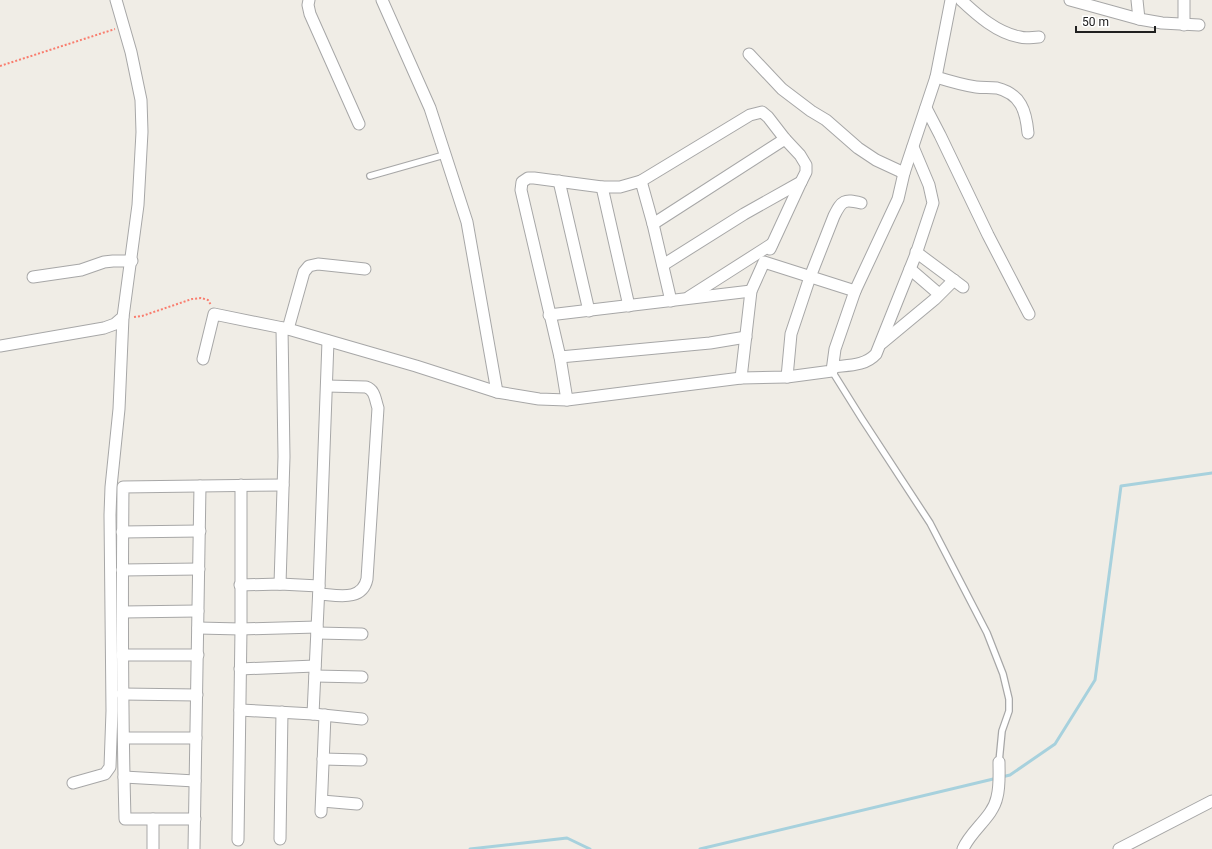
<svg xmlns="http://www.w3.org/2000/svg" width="1212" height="849" font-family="Roboto,sans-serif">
  <rect width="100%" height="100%" fill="#f0ede6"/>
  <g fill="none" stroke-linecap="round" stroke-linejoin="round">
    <g stroke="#a7d1dd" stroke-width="3">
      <path d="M470 849 567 838 590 849"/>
      <path d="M700 849 1010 775 1055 744 1095 680 1121 486 1212 473"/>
    </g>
    <g stroke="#a7a7a7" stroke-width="8">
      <g id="lane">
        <path d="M370 176 444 155"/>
        <path d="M832 371 862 419 930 523 987 633 1003 674 1009 699V711L1002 731 999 762"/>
      </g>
    </g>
    <g stroke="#a7a7a7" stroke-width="13">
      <g id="street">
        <path d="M309 0 308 5 310 14 359 124"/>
        <path d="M382 0 430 108 467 222 497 392"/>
        <path d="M961 0C977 15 997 33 1020 37 1026 39 1033 37 1039 37"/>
        <path d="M1070 0 1139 19 1162 23 1199 25"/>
        <path d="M1137 0 1139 19"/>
        <path d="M1184 0V25"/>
        <path d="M749 54 782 89 811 111 826 120 858 148 876 160 904 173"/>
        <path d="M936 77C949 81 962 85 976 87 983 88 990 87 997 88 1021 94 1026 111 1028 133"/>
        <path d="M926 108 940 135 988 235 1029 314"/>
        <path d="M559 181 589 311"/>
        <path d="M641 181 750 115 762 112 768 117 785 139 800 155 806 165V172L801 182 744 214 663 265"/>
        <path d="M602 187 629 306"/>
        <path d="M653 224 785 139"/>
        <path d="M770 249 801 182"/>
        <path d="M916 252 963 287"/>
        <path d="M910 269 939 294"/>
        <path d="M33 277 81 270 104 262 113 261H132"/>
        <path d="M689 297 772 244"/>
        <path d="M671 301 653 224 641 181 620 187H602L534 178H528L522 182 521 190 560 357 567 400 741 378 787 377 832 371 835 349 855 291 898 199 904 173 936 77 951 0"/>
        <path d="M549 315 751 291"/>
        <path d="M288 329 304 272 309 266 318 264 365 269"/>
        <path d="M882 343 935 299 954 280"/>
        <path d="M0 346 104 328 115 324 123 317 138 205 142 132 141 100 131 52 116 0"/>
        <path d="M560 357 710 343 746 337"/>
        <path d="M203 359 214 314 288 329 416 366 497 392 539 399 567 400"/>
        <path d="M833 367C849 365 865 366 876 354L916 254 933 203 929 185 913 147"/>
        <path d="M787 377 791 334 810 277 834 216C842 200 844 199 861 203"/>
        <path d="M741 378 751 291 764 262 855 291"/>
        <path d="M122 532 200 531"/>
        <path d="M122 570 199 569"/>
        <path d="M280 584 284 457 282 328"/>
        <path d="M240 585 280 584 319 586"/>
        <path d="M319 594C337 595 362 602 367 579L378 408C375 399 375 390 366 387L327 386"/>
        <path d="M123 612 198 611"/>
        <path d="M198 628 241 629 317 627"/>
        <path d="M317 633 362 634"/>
        <path d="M122 655H198"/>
        <path d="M240 669 315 666"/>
        <path d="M315 676 362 677"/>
        <path d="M122 694 197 695"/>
        <path d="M240 710 313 714 362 719"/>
        <path d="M313 714 319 586 328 341"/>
        <path d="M124 738H196"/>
        <path d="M323 759 361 760"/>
        <path d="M124 777 195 781"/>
        <path d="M73 783 105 774 110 767 112 711 110 515 111 487 119 409 123 317"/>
        <path d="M322 801 357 804"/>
        <path d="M321 812 325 715"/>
        <path d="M153 819V849"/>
        <path d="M195 819H125C122 708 122 598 123 487L283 485"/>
        <path d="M280 839 282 712"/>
        <path d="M238 840 241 629V485"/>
        <path d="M194 849 200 486"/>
        <path d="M963 849C971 830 993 817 997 797 1000 786 999 773 999 762"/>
        <path d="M1119 849 1212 801"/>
      </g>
    </g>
    <g stroke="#f97d6e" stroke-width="2" stroke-dasharray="2 2" stroke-linecap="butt">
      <path d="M0 66 115 29"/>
      <path d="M134 317 142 316 192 299 201 298 208 300 211 305"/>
    </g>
    <use href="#lane" stroke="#fff" stroke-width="5.5"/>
    <use href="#street" stroke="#fff" stroke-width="11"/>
  </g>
  <path d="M1076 26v6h79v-6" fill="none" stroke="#202020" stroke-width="2"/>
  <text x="1082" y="26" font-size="12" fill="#202020" stroke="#ffffff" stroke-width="3" paint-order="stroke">50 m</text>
</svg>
